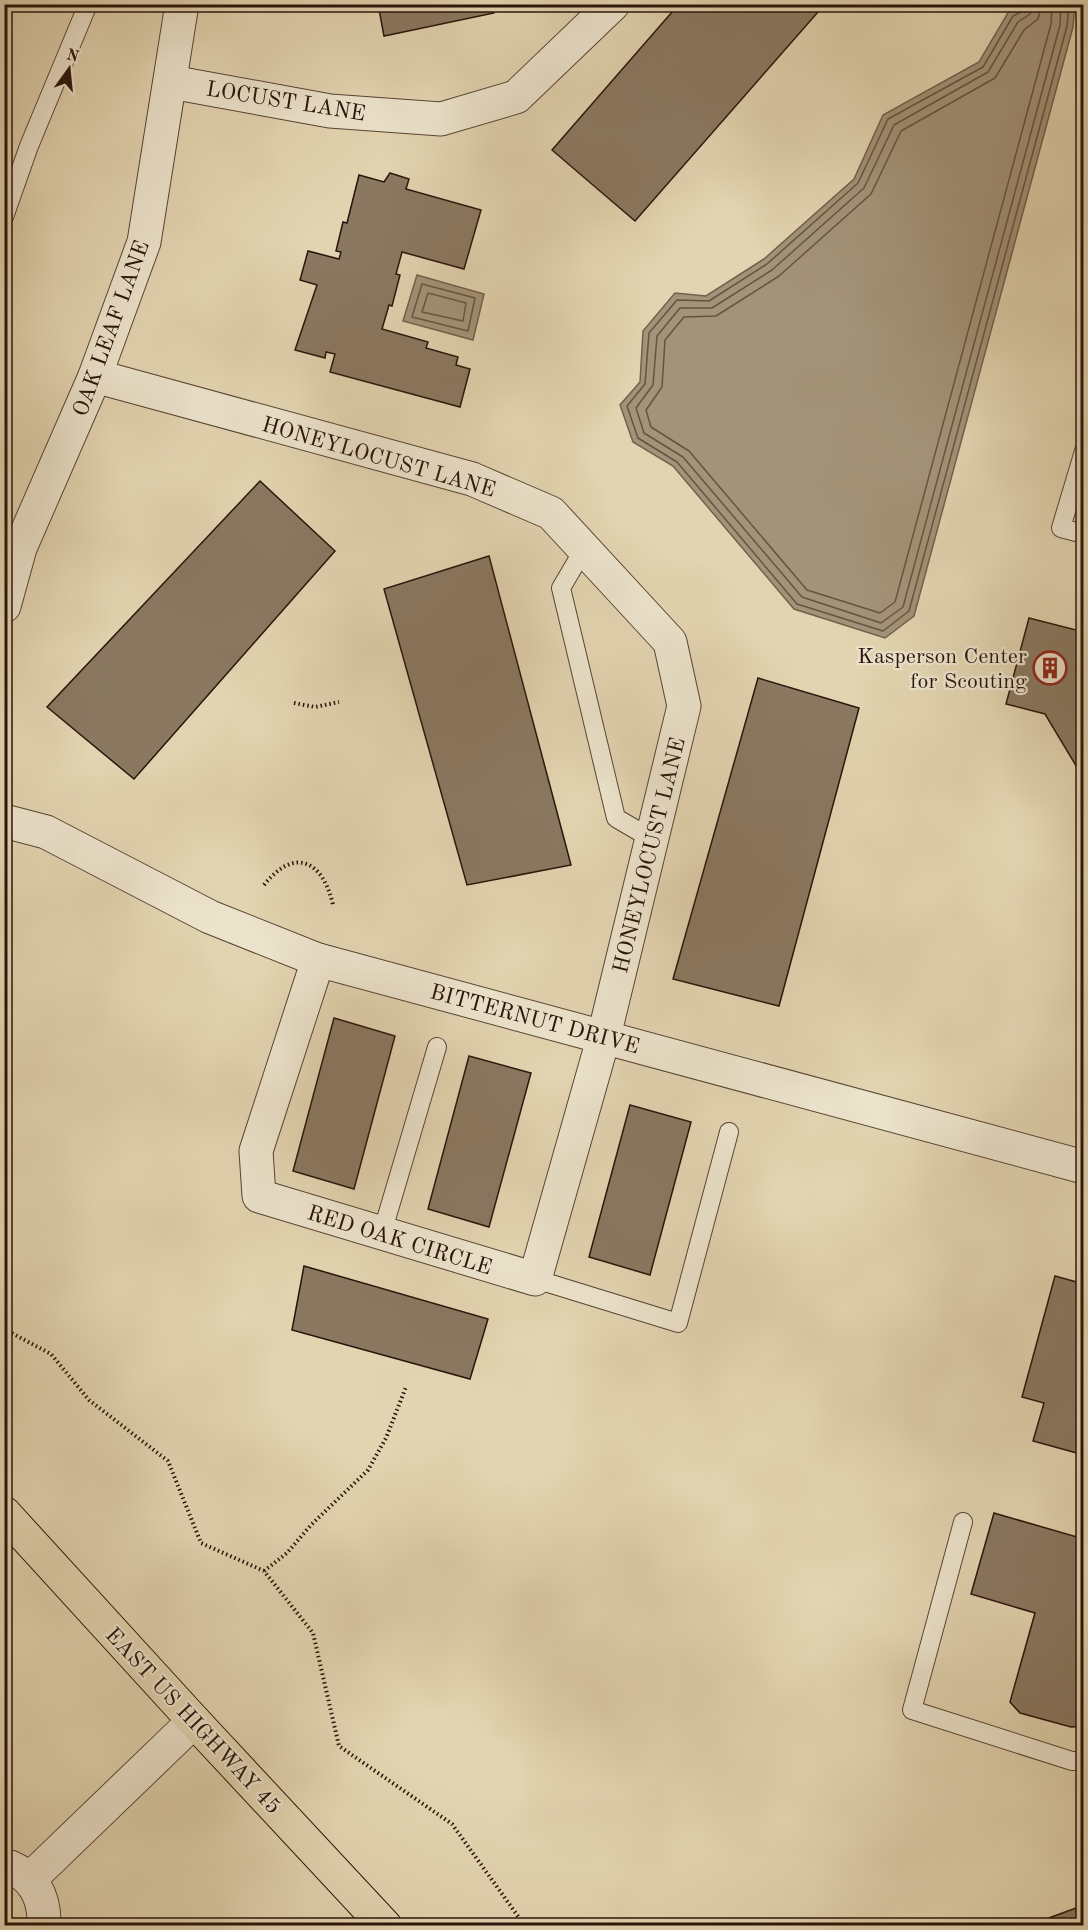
<svg xmlns="http://www.w3.org/2000/svg" width="1088" height="1930" font-family="'Old Standard TT',serif">
  <rect width="100%" height="100%" fill="#e2d4b0"/>
  <filter id="stains"><feTurbulence type="fractalNoise" baseFrequency=".00333" numOctaves="4"/><feColorMatrix values="0 0 0 0 .2 0 0 0 0 .09 0 0 0 0 .02 0 0 0 .5 -.17"/></filter>
  <radialGradient id="worn" r=".72"><stop offset=".6" stop-color="#630" stop-opacity="0"/><stop offset="1" stop-color="#630" stop-opacity=".3"/></radialGradient>
  <g fill="#a39378" stroke="#73604c" stroke-width="1.5">
    <path d="M1026 5H1075L1073 27 914 616 885 638 794 609 673 466 633 442 620 405 640 382 643 331 675 293 706 296 764 259 854 179 883 115 979 62 1009 11Z"/>
    <path d="M417 275 484 294 473 340 403 321Z"/>
  </g>
  <g fill="none" stroke-linecap="round" stroke-linejoin="round">
    <g stroke="#665442" stroke-width="1.5">
      <path d="M1025 4 1023 11 1013 16 983 67 888 119 858 183 767 264 709 301 677 300 649 333 645 384 627 406 638 438 677 462 797 604 883 631 909 611 1067 26 1069 4"/>
      <path d="M1033 4 1030 14 1018 22 988 72 894 125 864 188 772 270 712 308H680L657 336 653 385 636 408 644 433 683 457 802 597 881 623 903 607 1060 25 1061 4"/>
      <path d="M1042 4 1038 19 1024 30 995 78 901 131 871 194 779 276 716 316 684 317 665 340 662 387 646 410 651 427 689 451 807 590 880 613 895 602 1051 24 1052 4"/>
      <path d="M422 284 475 298 468 331 412 317Z"/>
      <path d="M428 293 466 303 463 321 422 312Z"/>
    </g>
  </g>
  <g fill="#8a7861" stroke="#2a140b" stroke-width="1.5">
    <path d="M378 4H493L494 13 384 36Z"/>
    <path d="M679 4H825L635 221 552 150Z"/>
    <path d="M390 173 409 179 406 189 481 210 464 269 402 252 396 274 400 275 392 306 389 305 382 329 428 342 426 348 458 357 456 365 470 369 460 407 330 372 335 354 326 352 325 358 295 350 317 285 300 280 308 251 339 259 341 252 336 251 343 222 347 223 359 175 384 182Z"/>
    <path d="M260 481 335 551 134 779 47 707Z"/>
    <path d="M489 556 571 865 467 885 384 589Z"/>
    <path d="M1029 618 1084 632V779L1045 714 1006 704Z"/>
    <path d="M758 678 859 708 779 1006 673 979Z"/>
    <path d="M334 1018 395 1036 354 1189 293 1171Z"/>
    <path d="M469 1056 531 1073 489 1227 428 1209Z"/>
    <path d="M630 1105 691 1122 650 1275 589 1257Z"/>
    <path d="M304 1266 488 1319 470 1379 292 1330Z"/>
    <path d="M1055 1276 1084 1284V1455L1033 1441 1044 1403 1022 1397Z"/>
    <path d="M994 1513 1084 1539V1726L1071 1727 1020 1713 1010 1702 1035 1613 971 1594Z"/>
    <path d="M1084 1905V1926H1027Z"/>
  </g>
  <g fill="none" stroke-linecap="round" stroke-linejoin="round">
    <g stroke="#584434" stroke-width="20">
      <g id="lane">
        <path d="M4 217 29 146 88 4"/>
        <path d="M1084 451 1061 528 1084 534"/>
        <path d="M584 549 561 588 616 818 652 839"/>
        <path d="M382 1233 437 1047"/>
        <path d="M535 1279 678 1323 729 1132"/>
        <path d="M963 1522 912 1710 1072 1761H1084"/>
      </g>
    </g>
    <g stroke="#584434" stroke-width="35">
      <g id="street">
        <path d="M171 82 330 111 441 119 516 97 613 4"/>
        <path d="M95 376 472 479 551 513 670 642 684 706 604 1036 535 1279 259 1196 256 1151 318 960"/>
        <path d="M4 606 20 548 95 376 144 242 182 4"/>
        <path d="M4 821 46 832 210 917 318 960 1084 1167"/>
        <path d="M4 1865C33 1874 45 1896 44 1926"/>
        <path d="M30 1879 194 1721"/>
      </g>
    </g>
    <g stroke="#2a140b" stroke-width="35">
      <path id="primary" d="M4 1513 194 1721 385 1926"/>
    </g>
    <g stroke="#2a140b" stroke-width="4" stroke-dasharray="1.5 3" stroke-linecap="butt">
      <path d="M294 703 315 707 339 702"/>
      <path d="M264 885C295 846 323 861 333 905"/>
      <path d="M4 1329 51 1354 89 1400 168 1461 201 1543 264 1571 313 1633 339 1746 452 1824 525 1926"/>
      <path d="M264 1571 287 1553 311 1525 368 1470 386 1438 406 1387"/>
    </g>
    <use href="#lane" stroke="#ece3cc" stroke-width="18"/>
    <use href="#street" stroke="#ece3cc" stroke-width="33"/>
    <use href="#primary" stroke="#e2d4b0" stroke-width="33"/>
  </g>
  <defs>
    <g id="building-ring" transform="scale(1.725)"><circle r="9.5" fill="#ece3cc" stroke="#8f2418" stroke-width="1.5"/><path d="M-4-6H4V6H1V3H-1V6H-4ZM-2.5-4.3h1.7v1.8h-1.7ZM.8-4.3h1.7v1.8H.8ZM-2.5-1h1.7V.8h-1.7ZM.8-1h1.7V.8H.8Z" fill="#8f2418"/></g>
  </defs>
  <g fill-rule="evenodd">
    <use href="#building-ring" x="1050" y="668"/>
  </g>
  <g text-anchor="middle" stroke-width="4.5" stroke-linejoin="round" paint-order="stroke">
    <g font-size="22" fill="#2a140b" stroke="#ece3cc">
      <text transform="translate(286 100) rotate(9)" y="8">LOCUST LANE</text>
      <text transform="translate(110 328) rotate(-70)" y="8">OAK LEAF LANE</text>
      <text transform="translate(379 456) rotate(16)" y="8">HONEYLOCUST LANE</text>
      <text transform="translate(648 855) rotate(-76)" y="8">HONEYLOCUST LANE</text>
      <text transform="translate(535 1018) rotate(15)" y="8">BITTERNUT DRIVE</text>
      <text transform="translate(400 1239) rotate(17)" y="8">RED OAK CIRCLE</text>
      <text transform="translate(194 1720) rotate(47)" y="8">EAST US HIGHWAY 45</text>
    </g>
    <g font-size="22" fill="#2a140b" stroke="#ece3cc" text-anchor="end">
      <text x="1027" y="663">Kasperson Center<tspan x="1027" dy="25">for Scouting</tspan></text>
    </g>
  </g>
  <rect width="1088" height="1930" fill="none" stroke="#e2d4b0" stroke-width="24"/>
  <rect x="6" y="6" width="1076" height="1918" fill="none" stroke="#2a140b" stroke-width="3"/>
  <rect x="12" y="12" width="1064" height="1906" fill="none" stroke="#2a140b" stroke-width="1.5"/>
  <g transform="translate(69 69) rotate(15)" stroke="#ece3cc" stroke-width="4.5" paint-order="stroke">
  <path d="M0-4.5L10 22L0 15L-10 22Z" fill="#2a140b"/>
  <text y="-9" font-size="16" font-weight="bold" text-anchor="middle" fill="#2a140b">N</text>
  </g>
  <rect width="100%" height="100%" filter="url(#stains)"/>
  <rect width="100%" height="100%" fill="url(#worn)"/>
</svg>
